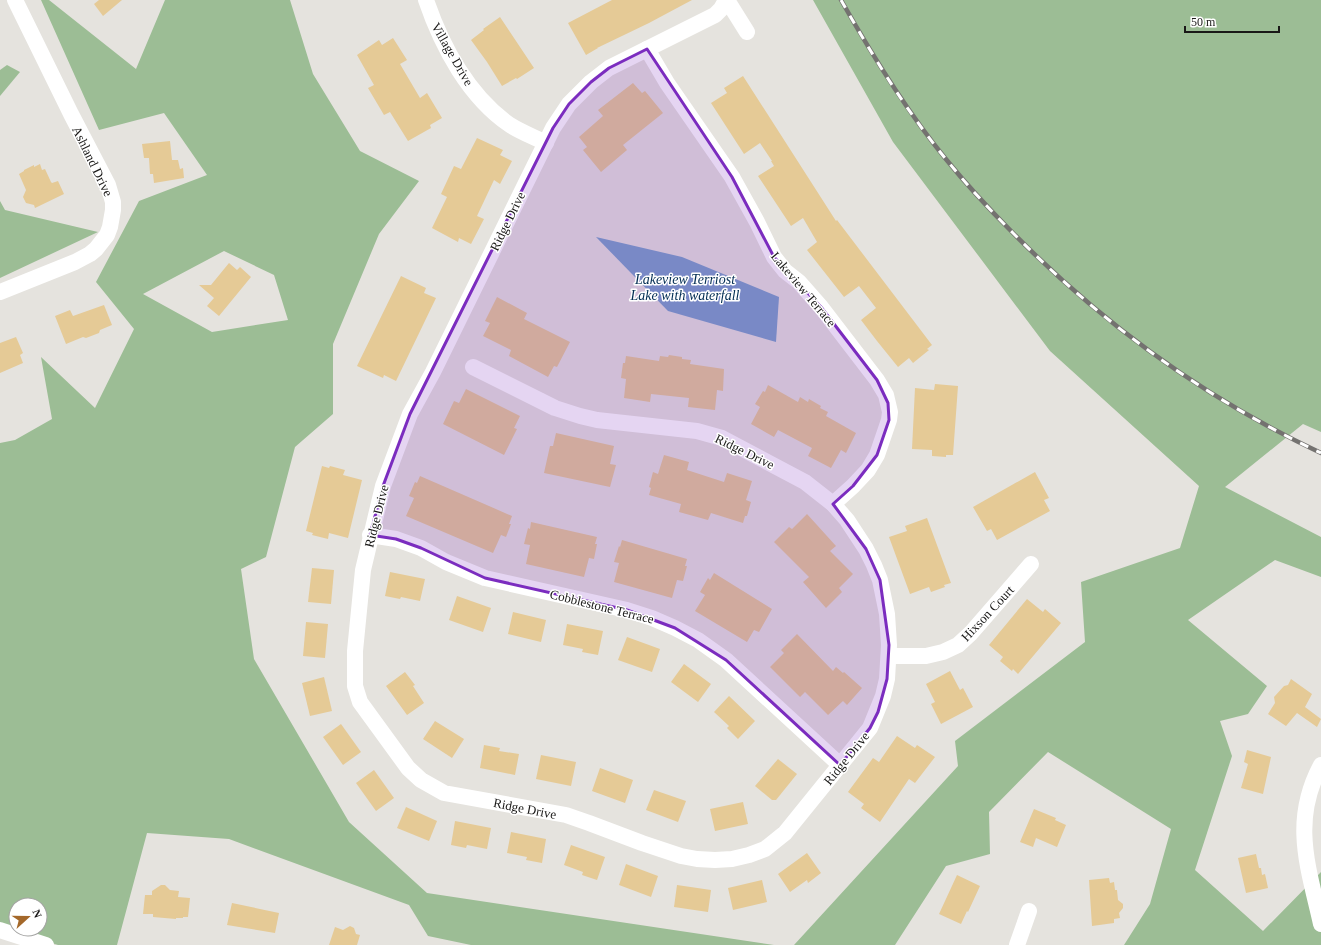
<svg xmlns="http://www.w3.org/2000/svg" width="1321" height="945" font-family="'Times New Roman',serif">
  <rect width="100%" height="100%" fill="#e5e3de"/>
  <g fill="#9cbd95" fill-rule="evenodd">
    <path d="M41 0H49L136 69 165 0H290L313 74 360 151 419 181 379 234 333 344V414L295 447 266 557 241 569 254 659 349 822 427 893 774 945H471L428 936 409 905 229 839 147 833 117 945H58L0 927V443L15 440 52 419 41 357 95 408 134 329 96 282 139 201 207 175 164 113 99 130ZM224 251 274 275 288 320 212 332 143 294ZM16 905H40V929H16Z"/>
    <path d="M813 0H1321V432L1303 424 1225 487 1321 537V577L1275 560 1188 620 1267 686 1248 714 1220 721 1232 756 1195 870 1263 931 1321 872V945H1124L1150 904 1171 829 1048 752 989 812 990 854 946 866 895 945H794L958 766 955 741 1085 642 1081 582 1180 548 1199 486 1050 351 893 142Z"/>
    <path d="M7 65 20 72 0 96V70Z"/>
    <path d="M0 201 5 210 98 232 0 278Z"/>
  </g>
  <path fill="#78a1c9" d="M596 237 682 257 779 297 776 342 668 311Z"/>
  <g fill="#e5ca96">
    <path d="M99 0H122L103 16 94 4Z"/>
    <path d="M612 0H692L649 23 597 48H598L586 55 568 23Z"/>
    <path d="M500 17 534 68 517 79 516 78 502 86 487 62 471 40 484 30 483 29Z"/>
    <path d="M393 38 407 60 400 64 420 98 427 93 442 118 430 125 431 128 408 141 390 112 384 115 368 88 374 85 357 55 379 40 382 45Z"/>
    <path d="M743 76 836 221 837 220 932 345 927 349 929 350 913 363 909 358 898 367 877 341 861 320 876 308 859 286 844 297 807 250 817 242 803 218 791 226 758 176 774 166 771 161H772L760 143 744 154 711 103 727 93 724 88Z"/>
    <path d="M633 83 642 93 645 91 663 113 623 145 627 150 601 172 583 150 587 147 579 137 603 116 598 110Z"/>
    <path d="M477 138 503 150 500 155 512 161 500 184 494 180 477 216 484 219 471 244 459 238 458 242 432 228 447 197 441 194 454 166 461 169Z"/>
    <path d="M170 141 172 160H178L180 169 183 168 184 178 154 183 153 174H150L149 158H144L142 144Z"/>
    <path d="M40 164 42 170 45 169 51 182 52 183 58 181 64 194 35 208 34 205 26 203 23 197 26 190 19 174 24 171V170L34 165V167Z"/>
    <path d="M229 263 237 270 240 267 251 277 219 316 207 306 214 298 199 285H211Z"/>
    <path d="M401 276 426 288 424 293 436 298 396 381 384 375 383 378 357 366Z"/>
    <path d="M497 297 527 313 524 319 570 342 557 367 554 366 548 377 509 356 511 350 483 336 490 323 485 321Z"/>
    <path d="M104 305 112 325 100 330 99 333 86 338 83 337 66 344 55 316 70 310 73 316Z"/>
    <path d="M16 337 23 353 20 355 23 363 0 373V343Z"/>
    <path d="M669 355 682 357V359L691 360 690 364 724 369 723 391 717 390 715 410 688 407 689 398 651 394 650 402 624 398 626 379 621 378 623 363H625L626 356 659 361 660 356 668 357Z"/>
    <path d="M935 384 958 386 953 455H946V457L932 456V450L912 449 915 388 934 390Z"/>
    <path d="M768 385 798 402 800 397 808 402 809 399 821 406 820 408 828 412 826 416 856 433 846 453 841 450 831 468 808 456 812 448 778 430 774 437 751 424 760 407 755 404 763 391 765 392Z"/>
    <path d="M466 389 520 416 514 428 517 429 504 455 443 424 454 401 459 403Z"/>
    <path d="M556 433 614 446 610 464 616 465 610 487 544 473 550 446H553Z"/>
    <path d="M664 455 689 462 687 470 724 482 727 473 752 481 746 500 751 502 747 516H745L743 523 711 513 708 520 679 512 681 504 649 495 651 488 649 487 653 472 658 474Z"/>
    <path d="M322 466 329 468 330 466 345 470 343 475 362 480 348 538 329 533 328 539 312 535 313 533 306 531Z"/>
    <path d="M1035 472 1049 498 1044 500 1050 511 997 540 991 529 987 531 973 507Z"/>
    <path d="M420 476 512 516 509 524H511L506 537 501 535 493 553 406 516 414 498 409 496 415 482 417 483Z"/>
    <path d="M807 514 836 546 830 551 853 574 839 588 842 592 826 608 803 582 809 577 774 542 789 527 792 529Z"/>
    <path d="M927 518 951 583 944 585 945 587 931 592 929 587 910 594 889 537 907 531 905 526Z"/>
    <path d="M531 522 597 537 595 544H597L594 559 589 558 584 577 526 564 530 545 524 544 528 528 530 529Z"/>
    <path d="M622 540 687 559 685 566H687L683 581 677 580 672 598 614 582 619 563 614 562 619 546 620 547Z"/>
    <path d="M312 568 334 570 331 604 308 602Z"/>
    <path d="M390 572 425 579 420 601 401 597 400 599 385 596Z"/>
    <path d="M714 573 772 609 759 632 754 630 747 642 695 611 705 595 700 592 708 578 710 580Z"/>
    <path d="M457 596 491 608 483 632 449 620Z"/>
    <path d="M1027 599 1043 612 1045 609 1061 623 1018 674 1013 669 1012 671 1000 661 1003 657 989 645Z"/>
    <path d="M513 612 546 620 541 642 508 634Z"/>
    <path d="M306 622 328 624 325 658 303 656Z"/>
    <path d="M567 624 603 631 598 655 582 652 583 649 563 645Z"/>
    <path d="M797 634 833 671 836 667 843 673 844 672 862 688 847 705 843 701 828 715 805 692 800 697 770 667 784 653 781 650Z"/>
    <path d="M627 637 660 649 652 672 618 660Z"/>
    <path d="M684 664 711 684 698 702 671 682Z"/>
    <path d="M950 671 960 690 963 688 973 707 941 724 931 704 935 702 926 684Z"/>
    <path d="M405 672 415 685 413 686 424 703 407 715 386 686Z"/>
    <path d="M324 677 332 711 310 716 302 683Z"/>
    <path d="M1291 679 1312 694 1305 707 1321 719 1317 727 1297 713 1286 726 1268 714 1275 703 1274 697 1284 686 1288 685Z"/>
    <path d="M729 696 755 721 738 739 727 728 729 726 714 712Z"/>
    <path d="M435 721 464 739 452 758 423 739Z"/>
    <path d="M341 724 361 752 343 765 323 737Z"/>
    <path d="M897 736 915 748 917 745 935 757 915 783 909 779 880 822 861 808 864 804 848 792 873 758 879 762Z"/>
    <path d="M484 745 500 748 499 751 519 754 515 775 480 768Z"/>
    <path d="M1247 750 1271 757 1263 794 1241 788 1248 764 1244 762Z"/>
    <path d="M541 755 576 762 571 786 536 779Z"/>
    <path d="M778 759 797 774 776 800H772L755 786Z"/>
    <path d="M600 768 633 780 625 803 592 791Z"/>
    <path d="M374 770 394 798 376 811 356 783Z"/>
    <path d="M654 790 686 801 678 822 646 810Z"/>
    <path d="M743 802 748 824 715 831 710 809Z"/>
    <path d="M406 807 437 821 429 841 397 828Z"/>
    <path d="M1034 809 1056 818 1055 820 1066 825 1057 847 1036 838 1033 847 1020 842Z"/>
    <path d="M455 821 491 828 487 849 467 845 466 848 451 845Z"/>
    <path d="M511 832 546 839 542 863 526 860 527 857 507 853Z"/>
    <path d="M571 845 605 857 597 880 582 875 583 872 564 865Z"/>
    <path d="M807 853 821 873 808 883 807 880 790 892 778 874Z"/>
    <path d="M1256 854 1259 868H1261L1262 875 1265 874 1268 888 1246 893 1238 858Z"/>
    <path d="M626 864 658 876 651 897 619 885Z"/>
    <path d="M957 875 980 886 968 912 967 911 961 924 939 914Z"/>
    <path d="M1109 878 1110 883 1114 882 1115 890H1117L1118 900 1123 904V908L1119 913 1120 918 1114 919V923L1092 926 1089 880Z"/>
    <path d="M762 880 767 902 733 910 728 888Z"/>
    <path d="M161 885H165L170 890 179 891 178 897 190 898 188 917H183V918H176V919L153 917V914H143L145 895H152V891Z"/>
    <path d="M677 885 711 890 708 912 674 907Z"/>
    <path d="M232 903 279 913 275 933 227 925Z"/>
    <path d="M350 926 354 928 356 934 360 935 357 945H329L335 927 343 930Z"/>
  </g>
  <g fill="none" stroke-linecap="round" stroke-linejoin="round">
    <g stroke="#fff" stroke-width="16">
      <path d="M426 0C442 47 469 97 510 125 521 132 534 137 546 143"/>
      <path d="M727 0 747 32"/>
      <path d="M647 49 667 83 732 177 757 222 774 257 785 271 799 282 821 307 877 380 886 395 890 412 889 420 877 455 868 470 853 486 833 504"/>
      <path d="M0 292 75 262 90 254 96 249 107 235 110 227 113 210V202L108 185 71 114 15 0"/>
      <path d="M473 367 555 408 580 416 597 420 697 431 722 438 805 482 833 504 847 520 866 549 874 565 880 580 887 614 889 645 887 679 883 696 870 728 785 833 765 849 749 855 732 859 715 860 697 859 681 856 642 843 589 823 566 815 444 793 421 780 408 768 360 702 355 686V651L363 570 383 486 410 414 433 372 553 128 569 104 591 82 609 68 715 15 721 9 726 0"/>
      <path d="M370 535 396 539 421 548 446 562 485 578 627 610 652 618 675 628 698 640 726 660 840 765"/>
      <path d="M889 656H926L943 652 958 645 971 633 1031 564"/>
      <path d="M1321 765C1291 821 1308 866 1321 924"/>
      <path d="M0 930 46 945"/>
      <path d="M1017 945 1029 911"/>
    </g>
    <g stroke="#747270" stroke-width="4.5">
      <path id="rail" d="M841 0C872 55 905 109 945 158 966 184 989 209 1013 233 1103 324 1204 398 1321 453"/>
    </g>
    <use href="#rail" stroke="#fff" stroke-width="3" stroke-dasharray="9" stroke-linecap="butt"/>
  </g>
  <path fill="#7b2cbf" fill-opacity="0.2" stroke="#7b2cbf" stroke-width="3" stroke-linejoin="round" d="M647 49 732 177 774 257 821 307 877 380 888 403 889 420 877 455 853 486 833 504 866 549 880 580 889 645 887 679 878 712 870 728 840 765 726 660 675 628 627 610 485 578 421 548 396 539 370 535 383 486 410 414 553 128 569 104 591 82 609 68Z"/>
  <g text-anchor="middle" stroke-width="3" stroke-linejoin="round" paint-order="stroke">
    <g font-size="13" fill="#191817" stroke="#fff">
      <text transform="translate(453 54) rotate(60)" y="5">Village Drive</text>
      <text transform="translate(93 161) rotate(64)" y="5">Ashland Drive</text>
      <text transform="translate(507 221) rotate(-64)" y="5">Ridge Drive</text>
      <text transform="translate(804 289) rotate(50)" y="5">Lakeview Terrace</text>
      <text transform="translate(745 451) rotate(26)" y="5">Ridge Drive</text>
      <text transform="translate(376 516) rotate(-76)" y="5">Ridge Drive</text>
      <text transform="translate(602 606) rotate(14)" y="5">Cobblestone Terrace</text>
      <text transform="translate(987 613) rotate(-47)" y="5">Hixson Court</text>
      <text transform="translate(846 758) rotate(-51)" y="5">Ridge Drive</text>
      <text transform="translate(525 808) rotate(11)" y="5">Ridge Drive</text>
    </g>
    <g font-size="14" font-style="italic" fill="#002c52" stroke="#fff">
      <text x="685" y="284">Lakeview Terriost<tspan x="685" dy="16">Lake with waterfall</tspan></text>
    </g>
  </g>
  <g transform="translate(28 917) rotate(69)"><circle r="19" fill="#ffffff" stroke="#a3a3a2"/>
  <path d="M0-3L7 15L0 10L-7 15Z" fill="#a4682a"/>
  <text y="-6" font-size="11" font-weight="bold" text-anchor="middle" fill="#191817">N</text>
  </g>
  <path d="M1185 26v6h94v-6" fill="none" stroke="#191817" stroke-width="2"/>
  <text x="1191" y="26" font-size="12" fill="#191817" stroke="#ffffff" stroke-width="3" paint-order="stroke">50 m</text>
</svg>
